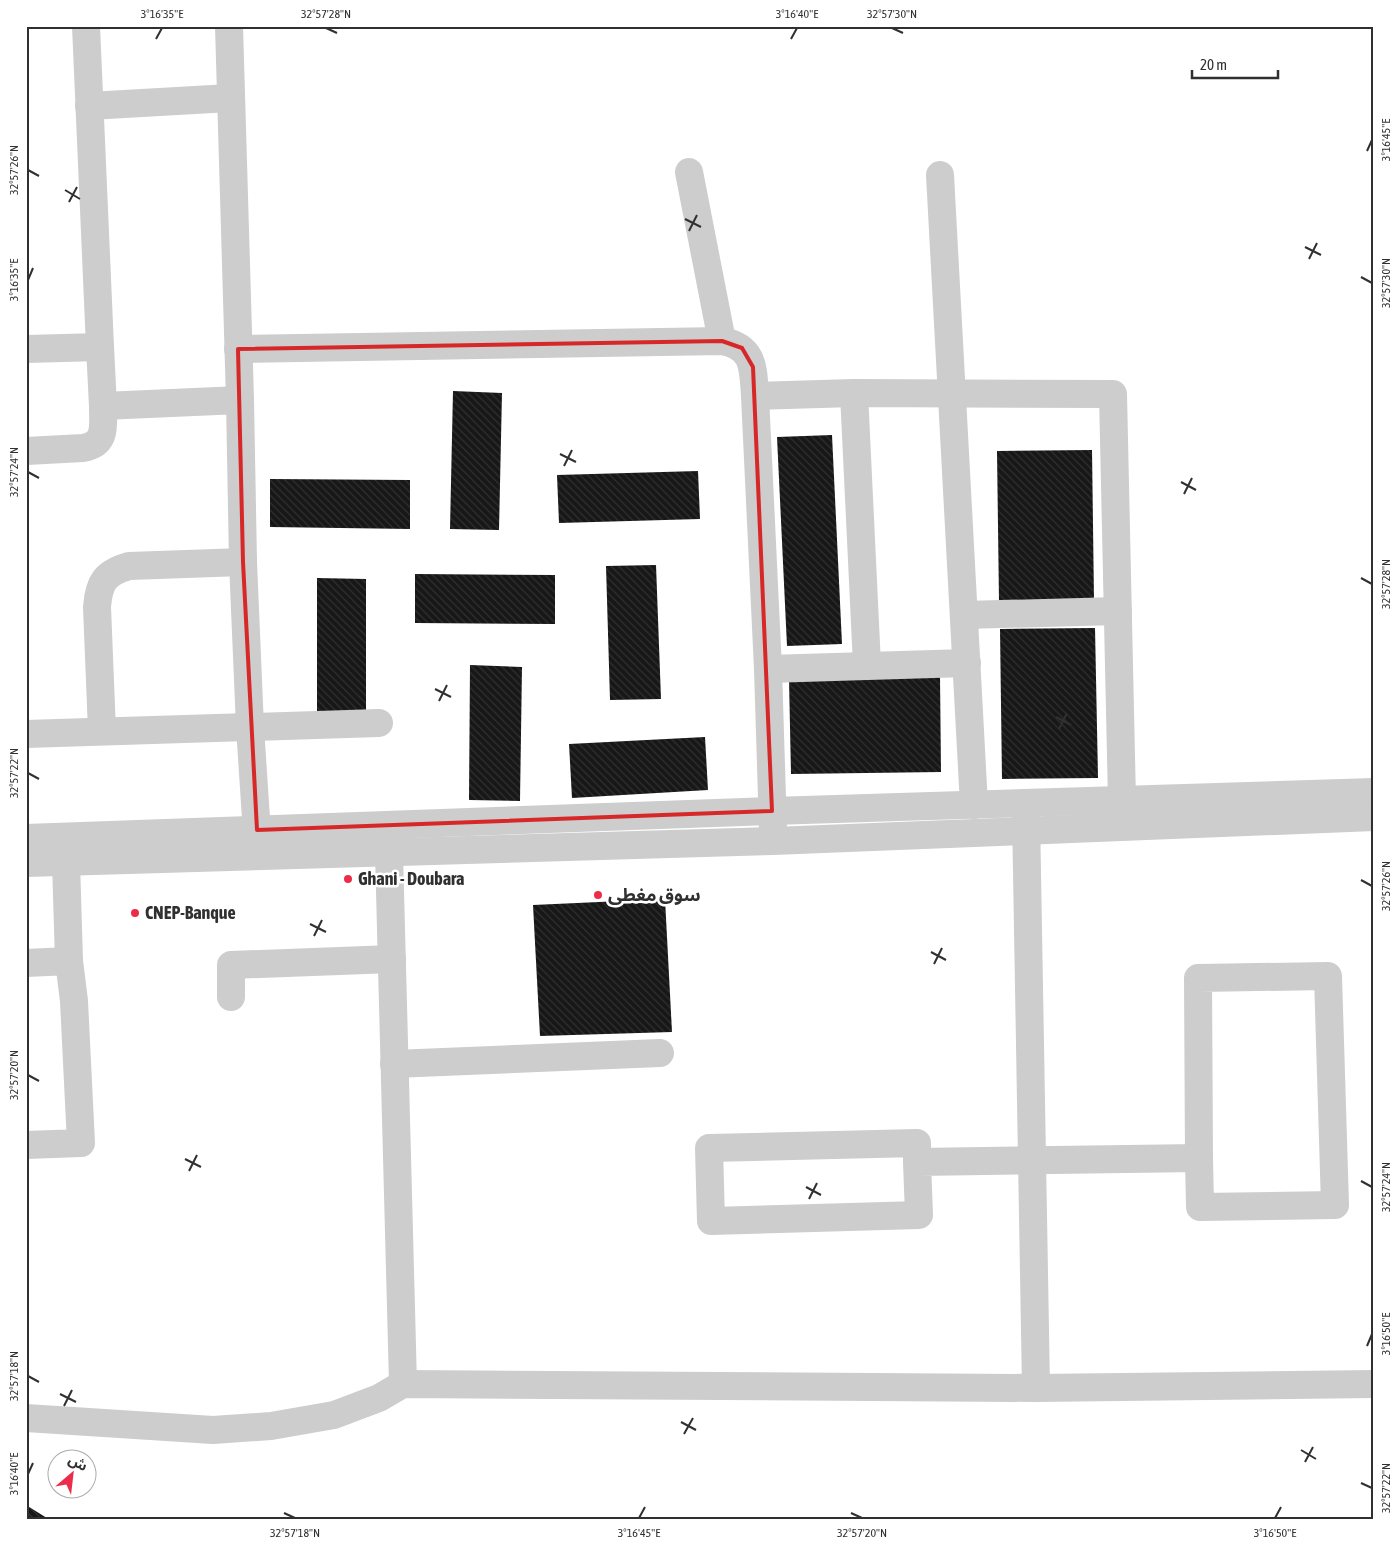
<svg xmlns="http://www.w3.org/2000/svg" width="1400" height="1546" font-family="'Asap Condensed','Noto Sans Arabic',sans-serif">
  <defs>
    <pattern id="building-back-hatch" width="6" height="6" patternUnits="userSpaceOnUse" patternTransform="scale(1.25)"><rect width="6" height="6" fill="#171717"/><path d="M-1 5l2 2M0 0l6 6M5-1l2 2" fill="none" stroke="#303030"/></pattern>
  </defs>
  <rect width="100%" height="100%" fill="#fff"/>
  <g fill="url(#building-back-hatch)">
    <path d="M453 391 502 393 499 530 450 529Z"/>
    <path d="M832 435 842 644 787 646 777 437Z"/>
    <path d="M1092 450 1094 600 999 601 997 451Z"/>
    <path d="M698 471 700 519 559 523 557 475Z"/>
    <path d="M270 479 410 480V529L270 527Z"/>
    <path d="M656 565 661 699 610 700 606 566Z"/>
    <path d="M415 574 555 575V624L415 623Z"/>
    <path d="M317 578 366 579V714H317Z"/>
    <path d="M1095 628 1098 778 1002 779 1000 629Z"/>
    <path d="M470 665 522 667 520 801 469 800Z"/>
    <path d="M940 676 941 772 791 774 789 679Z"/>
    <path d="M705 737 708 790 572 798 569 744Z"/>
    <path d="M665 899 672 1032 540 1036 533 905Z"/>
    <path d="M26 1505 50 1520H26Z"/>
  </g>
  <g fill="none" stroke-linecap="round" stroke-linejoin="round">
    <g stroke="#cdcdcd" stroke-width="28">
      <path d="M229 26 240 400 243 562 250 727 258 849"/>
      <path d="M89 106 230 98"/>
      <path d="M689 172 722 341"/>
      <path d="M940 175 974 805"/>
      <path d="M100 347 103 406"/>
      <path d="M26 349 100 347 86 26"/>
      <path d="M238 349 722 341C755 347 753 369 755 396L768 669 773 830"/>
      <path d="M854 393 867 665"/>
      <path d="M755 396 854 393 1113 394 1122 801"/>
      <path d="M26 451 83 448C107 444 103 426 103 406L240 400"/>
      <path d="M964 615 1118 611"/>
      <path d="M768 669 967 663"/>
      <path d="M102 731 97 607C99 582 105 573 129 566L243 562"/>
      <path d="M26 734 379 723"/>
      <path d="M1026 815 1036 1388"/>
      <path d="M26 838 772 811 1374 792"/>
      <path d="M389 853 403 1384"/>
      <path d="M66 862 69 961"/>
      <path d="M26 863 773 841 1374 817"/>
      <path d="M26 963 69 961 74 1001 81 1143 26 1145"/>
      <path d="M231 997V965L392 959"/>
      <path d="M394 1064 660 1053"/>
      <path d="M917 1162 919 1215 711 1221 709 1148 917 1143V1162L1199 1158 1200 1207 1335 1205 1328 976 1198 978 1199 1158"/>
      <path d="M26 1418 213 1430 271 1426 334 1415 379 1398 403 1384 1036 1388 1374 1384"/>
    </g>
  </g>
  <path fill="none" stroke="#d62828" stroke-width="4" stroke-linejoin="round" d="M722 341 742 348 753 367 772 811 257 830 243 562 238 349Z"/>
  <path fill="none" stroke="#303030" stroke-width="2" d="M326 28 337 33M892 28 903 33M156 39 162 28M791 39 797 28M1367 151 1372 140M28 170 39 176M65 190 80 199M69 202 77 187M685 219 701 227M689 231 697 215M1305 247 1321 255M1309 259 1317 243M1361 277 1372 283M28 280 33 268M560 454 576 462M564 466 572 450M28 472 39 478M1181 482 1196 490M1184 494 1192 478M1361 578 1372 584M435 689 451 697M439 701 447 685M1056 717 1071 725M1059 729 1067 713M28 773 39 779M1361 880 1372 886M310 924 326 932M314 936 322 920M931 952 946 960M934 964 942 948M28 1075 39 1081M185 1159 201 1167M189 1171 197 1155M1361 1181 1372 1187M806 1187 821 1195M809 1199 817 1183M1367 1346 1372 1334M28 1376 39 1382M60 1394 76 1402M64 1406 72 1390M681 1422 696 1430M684 1434 693 1418M1301 1450 1316 1459M1305 1462 1313 1447M28 1474 33 1463M1361 1483 1372 1488M284 1513 295 1518M851 1513 862 1518M639 1518 645 1507M1275 1518 1281 1507"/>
  <g fill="#ed2c4a" stroke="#fff" stroke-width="2">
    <circle cx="348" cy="879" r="5"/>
    <circle cx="598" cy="895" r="5"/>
    <circle cx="135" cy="913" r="5"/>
  </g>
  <g text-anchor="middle" stroke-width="5" stroke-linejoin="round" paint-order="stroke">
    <g font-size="18" font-weight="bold" fill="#303030" stroke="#fff" text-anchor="start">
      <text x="358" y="885">Ghani - Doubara</text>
      <text x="608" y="901">سوق مغطى</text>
      <text x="145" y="919">CNEP-Banque</text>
    </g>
  </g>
  <rect width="1400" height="1546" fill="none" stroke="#ffffff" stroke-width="55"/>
  <g transform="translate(72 1474) rotate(28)"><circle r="24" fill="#ffffff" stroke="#acacac"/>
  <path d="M0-4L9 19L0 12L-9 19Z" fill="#ed2c4a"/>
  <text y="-8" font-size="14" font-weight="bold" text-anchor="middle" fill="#303030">ش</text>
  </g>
  <path d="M1192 70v8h86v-8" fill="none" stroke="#303030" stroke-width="2.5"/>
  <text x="1200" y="70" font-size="15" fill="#303030" stroke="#ffffff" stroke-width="4" paint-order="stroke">20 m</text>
  <rect x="28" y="28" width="1344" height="1490" fill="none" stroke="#303030" stroke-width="2"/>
  <g font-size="12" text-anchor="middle" fill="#303030">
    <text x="162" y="18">3°16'35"E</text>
    <text x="326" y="18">32°57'28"N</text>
    <text x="797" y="18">3°16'40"E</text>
    <text x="892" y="18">32°57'30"N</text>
    <text transform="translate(1386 140) rotate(-90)" y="4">3°16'45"E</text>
    <text transform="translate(14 170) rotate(-90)" y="4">32°57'26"N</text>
    <text transform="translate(14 280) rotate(-90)" y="4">3°16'35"E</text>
    <text transform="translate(1386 283) rotate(-90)" y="4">32°57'30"N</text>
    <text transform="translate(14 472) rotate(-90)" y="4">32°57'24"N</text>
    <text transform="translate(1386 584) rotate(-90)" y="4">32°57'28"N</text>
    <text transform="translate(14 773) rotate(-90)" y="4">32°57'22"N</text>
    <text transform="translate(1386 886) rotate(-90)" y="4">32°57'26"N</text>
    <text transform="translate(14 1075) rotate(-90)" y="4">32°57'20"N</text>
    <text transform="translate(1386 1187) rotate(-90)" y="4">32°57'24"N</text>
    <text transform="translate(1386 1334) rotate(-90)" y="4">3°16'50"E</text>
    <text transform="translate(14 1376) rotate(-90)" y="4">32°57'18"N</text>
    <text transform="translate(14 1474) rotate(-90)" y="4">3°16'40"E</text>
    <text transform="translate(1386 1488) rotate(-90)" y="4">32°57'22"N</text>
    <text x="295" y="1537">32°57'18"N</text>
    <text x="639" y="1537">3°16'45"E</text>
    <text x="862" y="1537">32°57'20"N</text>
    <text x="1275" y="1537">3°16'50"E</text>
  </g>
</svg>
